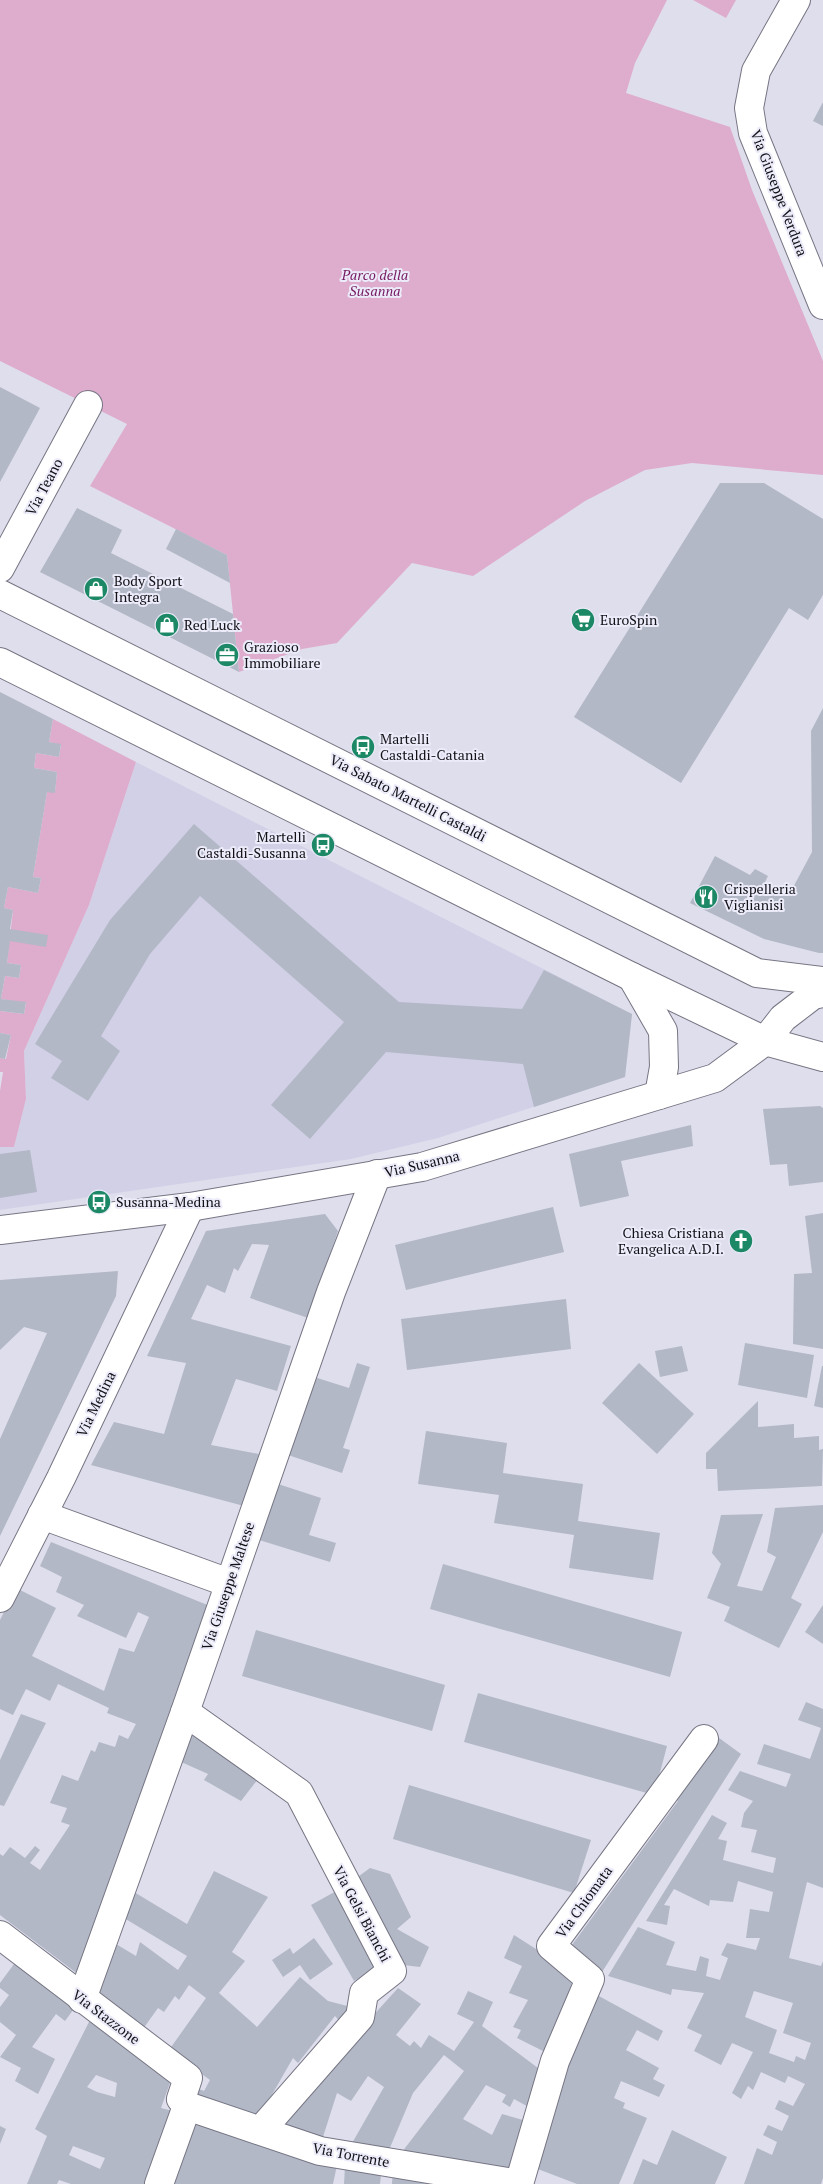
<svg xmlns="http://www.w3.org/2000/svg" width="823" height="2184" font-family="'PT Serif',serif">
  <rect width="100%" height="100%" fill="#dfdeed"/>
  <path fill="#d2d0e6" d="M136 762 632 1014 625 1077 438 1138 351 1159 0 1210V1147H14L26 1099 24 1051 89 905Z"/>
  <g fill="#deaccd">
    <path d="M0 0H667L635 63 626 93 730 127 752 190 823 361V475L692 463 645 470 585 501 473 576 412 563 337 643 302 649 239 672 227 555 90 486 127 424 0 361Z"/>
    <path d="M693 0H736L726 18Z"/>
    <path d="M53 719 136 762 89 905 24 1051 26 1099 14 1147H0V1091L3 1072H0V1058L6 1059 11 1035 0 1033V1011L24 1014 26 1003 1 999 5 976 19 978 21 965 7 963 13 910 4 908 8 887 38 893 41 878 33 877 47 792H55L57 772 34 768 36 753 59 757 61 745 49 742Z"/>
  </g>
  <g fill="#b2b8c6" fill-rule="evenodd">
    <path d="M823 102V126L813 121Z"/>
    <path d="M0 387 40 408 0 482Z"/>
    <path d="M720 483H764L823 519V595L808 620 789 608 681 783 574 717Z"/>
    <path d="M77 508 122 530 111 553 233 614 239 672 40 572Z"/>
    <path d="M176 529 227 555 230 583 166 549Z"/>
    <path d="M0 692 53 719 49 742 61 744 59 757 36 753 34 768 57 772 55 793 47 792 33 877 41 878 38 893 8 887 4 908 13 910 10 929 48 935 46 947 10 941 7 963 21 965 19 978 5 976 1 999 26 1002 24 1014 0 1011Z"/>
    <path d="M823 708V953H819L764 939 690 903 715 856 750 875 755 869 768 876 764 884 789 895 812 852 811 731Z"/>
    <path d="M194 824 399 1002 522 1009 544 970 632 1014 625 1077 534 1107 523 1064 386 1052 310 1139 271 1105 344 1022 200 896 150 954 101 1036 120 1051 88 1101 51 1078 62 1061 35 1044 110 920Z"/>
    <path d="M0 1033 11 1035 5 1059 0 1058Z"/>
    <path d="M820 1106 823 1108V1182L789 1186 787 1164 770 1165 763 1109Z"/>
    <path d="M691 1125 693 1146 621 1161 629 1196 580 1207 569 1154Z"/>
    <path d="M30 1150 37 1192 0 1198V1154Z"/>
    <path d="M553 1207 564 1252 406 1290 395 1245Z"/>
    <path d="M823 1213V1349L793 1344 794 1274 812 1273 805 1216Z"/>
    <path d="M325 1214 338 1231 308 1318 250 1298 269 1245 252 1244 238 1271 234 1268 225 1293 207 1285 191 1319 291 1346 277 1391 236 1379 211 1445 259 1454 244 1506 91 1465 114 1422 164 1434 186 1363 147 1356 206 1231Z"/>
    <path d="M118 1271 116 1296 0 1536V1439L47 1333 24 1327 0 1350V1280Z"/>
    <path d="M566 1299 571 1349 407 1370 401 1319Z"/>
    <path d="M745 1343 814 1355 807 1398 738 1385Z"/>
    <path d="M682 1346 688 1371 660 1377 655 1351Z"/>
    <path d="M357 1363 370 1367 343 1448 350 1450 342 1473 285 1454 311 1376 349 1388Z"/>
    <path d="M639 1363 694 1414 657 1454 602 1403Z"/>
    <path d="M822 1366H823V1408L814 1406Z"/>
    <path d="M758 1401V1427L794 1424V1438L819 1436V1450L823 1449 822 1486 718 1491 717 1469H706V1453Z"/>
    <path d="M426 1431 507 1443 503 1473 583 1484 578 1521 660 1533 653 1580 569 1568 574 1535 494 1523 499 1495 418 1484Z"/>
    <path d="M275 1483 321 1498 309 1535 336 1543 330 1562 256 1539Z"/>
    <path d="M823 1505V1532L791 1598 802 1604 779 1648 724 1621 730 1607 707 1598 721 1564 712 1553 721 1515 763 1514 737 1586 762 1591 776 1557 767 1552 775 1508Z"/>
    <path d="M51 1542 210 1606 79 1975 0 1915V1854L3 1856 10 1847 25 1858 35 1846 40 1850 30 1863 40 1870 70 1825 61 1822 67 1808 50 1803 62 1775 78 1781 91 1750 95 1752 99 1742 115 1747 119 1735 128 1739 136 1724 107 1713 109 1708 58 1684 50 1701 26 1689 13 1715 0 1709V1620L16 1588 56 1608 32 1656 104 1691 119 1648 134 1652 149 1617 138 1612 126 1638 77 1616 84 1605 56 1592 62 1577 40 1566Z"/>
    <path d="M443 1564 682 1632 670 1677 430 1609Z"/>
    <path d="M823 1605V1644L805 1632Z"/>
    <path d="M256 1630 445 1685 432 1731 242 1676Z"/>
    <path d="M478 1693 667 1746 654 1795 464 1742Z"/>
    <path d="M806 1702 823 1709V1888L807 1882 789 1958 821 1966 823 1961V2178L821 2184H744L757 2148 772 2155 777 2142 763 2135 768 2125 782 2131 789 2116 775 2109 779 2100 793 2106 805 2084 788 2076 785 2083 761 2072 753 2090 748 2086 741 2099 732 2093 753 2052 732 2043 721 2065 694 2051 702 2035 687 2028 704 1993 672 1989 671 1995 608 1976 638 1927 675 1942 666 1965 696 1971 700 1956 709 1959 706 1976 720 1980 728 1958 721 1955 727 1943 756 1950 760 1938H746L750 1909 769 1912 773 1892 738 1881 733 1902 710 1900 709 1906 674 1889 664 1905 670 1906 667 1925 646 1921 712 1815 727 1823 718 1839 727 1841 723 1860 773 1873 776 1858 751 1852 757 1830 741 1827 744 1813 753 1801 728 1790 740 1771 786 1787 791 1774 757 1764 764 1744 810 1759 821 1728 798 1720ZM754 1991 793 2003 783 2033 811 2043 805 2060 796 2056 794 2062 769 2053 777 2030 745 2017Z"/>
    <path d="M21 1714 46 1723 4 1806 0 1805V1760Z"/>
    <path d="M190 1731 258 1779 241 1801 204 1780 208 1774 179 1761Z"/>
    <path d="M715 1735 741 1754 602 1972 569 1949 678 1801 671 1796Z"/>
    <path d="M409 1785 591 1840 574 1893 393 1839Z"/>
    <path d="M370 1868 390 1874 411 1917 397 1929 429 1947 420 1967 395 1964 355 1879Z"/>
    <path d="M214 1871 268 1897 232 1952 245 1961 219 1993 257 2027 300 1977 328 2001 355 2008 346 2028 335 2016 298 2063 293 2058 258 2119 189 2097 194 2087 204 2091 210 2080 169 2050 206 1998 189 1985 179 2000 175 1996 164 2012 158 2008 143 2029 97 1994 116 1944 136 1956 140 1942 178 1970 187 1956 124 1918 134 1892 187 1924Z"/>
    <path d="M338 1890 381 1966 354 1981 311 1905Z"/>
    <path d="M514 1935 575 1974 547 2053 517 2038 521 2030 513 2027 528 2000 509 1993 522 1966 504 1958Z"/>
    <path d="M314 1938 333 1964 310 1980 300 1965 283 1977 272 1960 290 1948 293 1954Z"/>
    <path d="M17 1960 76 2006 65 2021 56 2014 32 2047 55 2059 38 2094 15 2081 21 2068 0 2057 16 2035 0 2022V2007L9 1995 0 1988V1983Z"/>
    <path d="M398 1988 421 2004 396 2035 410 2046 414 2041 421 2048 429 2035 454 2051 474 2022 457 2014 468 1991 493 2002 482 2026 542 2071 534 2110 514 2099 510 2107 502 2102 506 2095 486 2085 463 2119 492 2135 502 2114 530 2122 514 2174 402 2152 464 2071 444 2055 413 2093 389 2150 351 2145 384 2087 368 2076 351 2101 337 2093 322 2140 275 2124Z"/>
    <path d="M597 1995 663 2031 658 2041 637 2030 626 2050 659 2068 653 2079 665 2085 659 2097 621 2081 614 2098 625 2103 623 2108 647 2118 619 2184H577L530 2166 550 2105Z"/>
    <path d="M91 2018 171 2080 161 2108 173 2111 145 2184H71L59 2180 57 2184H27L47 2136 35 2129ZM96 2075 117 2083 115 2097 97 2092 87 2087ZM73 2146 105 2158 100 2169 69 2155Z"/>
    <path d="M194 2115 337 2165 333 2184H170Z"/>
    <path d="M0 2126 6 2129 0 2144Z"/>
    <path d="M672 2130 727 2157 715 2184H633L643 2159 657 2165Z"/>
    <path d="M382 2166 380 2184H344L345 2167Z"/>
    <path d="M393 2169 463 2184H392Z"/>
  </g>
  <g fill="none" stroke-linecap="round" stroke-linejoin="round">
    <g stroke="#767583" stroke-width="30">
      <g id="street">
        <path d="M796 0 756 71 749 108 753 133 823 305"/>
        <path d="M0 568 88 405"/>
        <path d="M42 1515 229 1583"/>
        <path d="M0 1598 61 1478 190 1207"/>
        <path d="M185 1712 299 1793 392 1971 364 1993 360 2017 261 2130"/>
        <path d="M0 1935 188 2078 181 2099 187 2106 320 2151 519 2184"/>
        <path d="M82 1999 185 1712 331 1292 377 1174"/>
        <path d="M159 2184 187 2106"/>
        <path d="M519 2184 555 2061 590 1979 551 1946 704 1739"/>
      </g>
    </g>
    <g stroke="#767583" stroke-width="30">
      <g id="secondary">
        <path d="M0 594 757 973 823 981"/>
        <path d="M0 662 632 977 765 1041 823 1057"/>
        <path d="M632 977 663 1031 664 1067 659 1095"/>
        <path d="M0 1230 190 1207 422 1167 715 1078 765 1041 783 1018 813 995 823 993"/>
      </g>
    </g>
    <use href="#street" stroke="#fff" stroke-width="28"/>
    <use href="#secondary" stroke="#fff" stroke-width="28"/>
  </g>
  <defs>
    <g id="shop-disc" transform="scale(1.25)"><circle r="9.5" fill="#1d8865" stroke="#ecebfa"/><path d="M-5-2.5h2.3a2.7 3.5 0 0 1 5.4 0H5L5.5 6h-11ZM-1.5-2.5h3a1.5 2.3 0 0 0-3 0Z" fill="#fff"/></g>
    <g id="supermarket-disc" transform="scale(1.25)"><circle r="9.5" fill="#1d8865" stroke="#ecebfa"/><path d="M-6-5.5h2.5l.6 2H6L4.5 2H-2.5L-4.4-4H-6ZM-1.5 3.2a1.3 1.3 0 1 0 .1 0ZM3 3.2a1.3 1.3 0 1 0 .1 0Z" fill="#fff"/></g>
    <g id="office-disc" transform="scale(1.25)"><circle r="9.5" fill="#1d8865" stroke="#ecebfa"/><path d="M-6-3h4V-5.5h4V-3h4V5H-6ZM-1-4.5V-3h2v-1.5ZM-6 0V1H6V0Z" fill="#fff"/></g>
    <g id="bus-disc" transform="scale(1.25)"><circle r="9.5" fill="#1d8865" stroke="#ecebfa"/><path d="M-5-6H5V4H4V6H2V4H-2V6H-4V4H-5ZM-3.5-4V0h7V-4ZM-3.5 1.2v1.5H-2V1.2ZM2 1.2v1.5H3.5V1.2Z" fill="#fff"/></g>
    <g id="restaurant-disc" transform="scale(1.25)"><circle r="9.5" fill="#1d8865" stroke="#ecebfa"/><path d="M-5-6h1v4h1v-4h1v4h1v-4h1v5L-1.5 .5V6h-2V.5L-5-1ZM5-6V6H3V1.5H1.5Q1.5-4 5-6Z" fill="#fff"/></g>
    <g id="church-disc" transform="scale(1.25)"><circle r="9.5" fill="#1d8865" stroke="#ecebfa"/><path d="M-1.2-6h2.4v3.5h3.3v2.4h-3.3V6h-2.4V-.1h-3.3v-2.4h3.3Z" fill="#fff"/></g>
  </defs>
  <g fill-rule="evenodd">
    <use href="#shop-disc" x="96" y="589"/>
    <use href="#supermarket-disc" x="583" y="620"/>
    <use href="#shop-disc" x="167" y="625"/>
    <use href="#office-disc" x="227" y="655"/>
    <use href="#bus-disc" x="363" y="747"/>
    <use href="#bus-disc" x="323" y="845"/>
    <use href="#restaurant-disc" x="706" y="897"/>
    <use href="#bus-disc" x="99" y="1202"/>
    <use href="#church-disc" x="741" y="1241"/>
  </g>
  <g text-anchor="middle" stroke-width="4" stroke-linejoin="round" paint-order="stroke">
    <g font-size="14" fill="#111015" stroke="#ecebfa">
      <text transform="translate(779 193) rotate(69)" y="5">Via Giuseppe Verdura</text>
      <text transform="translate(44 487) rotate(-62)" y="5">Via Teano</text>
      <text transform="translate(408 798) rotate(27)" y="5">Via Sabato Martelli Castaldi</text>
      <text transform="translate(422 1164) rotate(-13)" y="5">Via Susanna</text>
      <text transform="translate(96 1404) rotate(-64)" y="5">Via Medina</text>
      <text transform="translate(228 1586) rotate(-71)" y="5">Via Giuseppe Maltese</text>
      <text transform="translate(584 1902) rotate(-54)" y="5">Via Chiomata</text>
      <text transform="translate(362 1914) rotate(62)" y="5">Via Gelsi Bianchi</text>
      <text transform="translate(106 2017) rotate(37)" y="5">Via Stazzone</text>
      <text transform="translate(351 2155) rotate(11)" y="5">Via Torrente</text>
    </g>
    <g font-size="14" font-style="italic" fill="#74185f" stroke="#ecebfa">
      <text x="375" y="280">Parco della<tspan x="375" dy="16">Susanna</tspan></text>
    </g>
    <g font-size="14" fill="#111015" stroke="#ecebfa" text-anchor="start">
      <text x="114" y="586">Body Sport<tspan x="114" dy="16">Integra</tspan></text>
      <text x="600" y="625">EuroSpin</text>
      <text x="184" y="630">Red Luck</text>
      <text x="244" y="652">Grazioso<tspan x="244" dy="16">Immobiliare</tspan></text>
      <text x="380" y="744">Martelli<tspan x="380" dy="16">Castaldi-Catania</tspan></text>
      <text x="306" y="842" text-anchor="end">Martelli<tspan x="306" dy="16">Castaldi-Susanna</tspan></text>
      <text x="724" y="894">Crispelleria<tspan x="724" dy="16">Viglianisi</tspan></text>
      <text x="116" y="1207">Susanna-Medina</text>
      <text x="724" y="1238" text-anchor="end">Chiesa Cristiana<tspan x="724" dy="16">Evangelica A.D.I.</tspan></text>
    </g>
  </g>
</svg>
